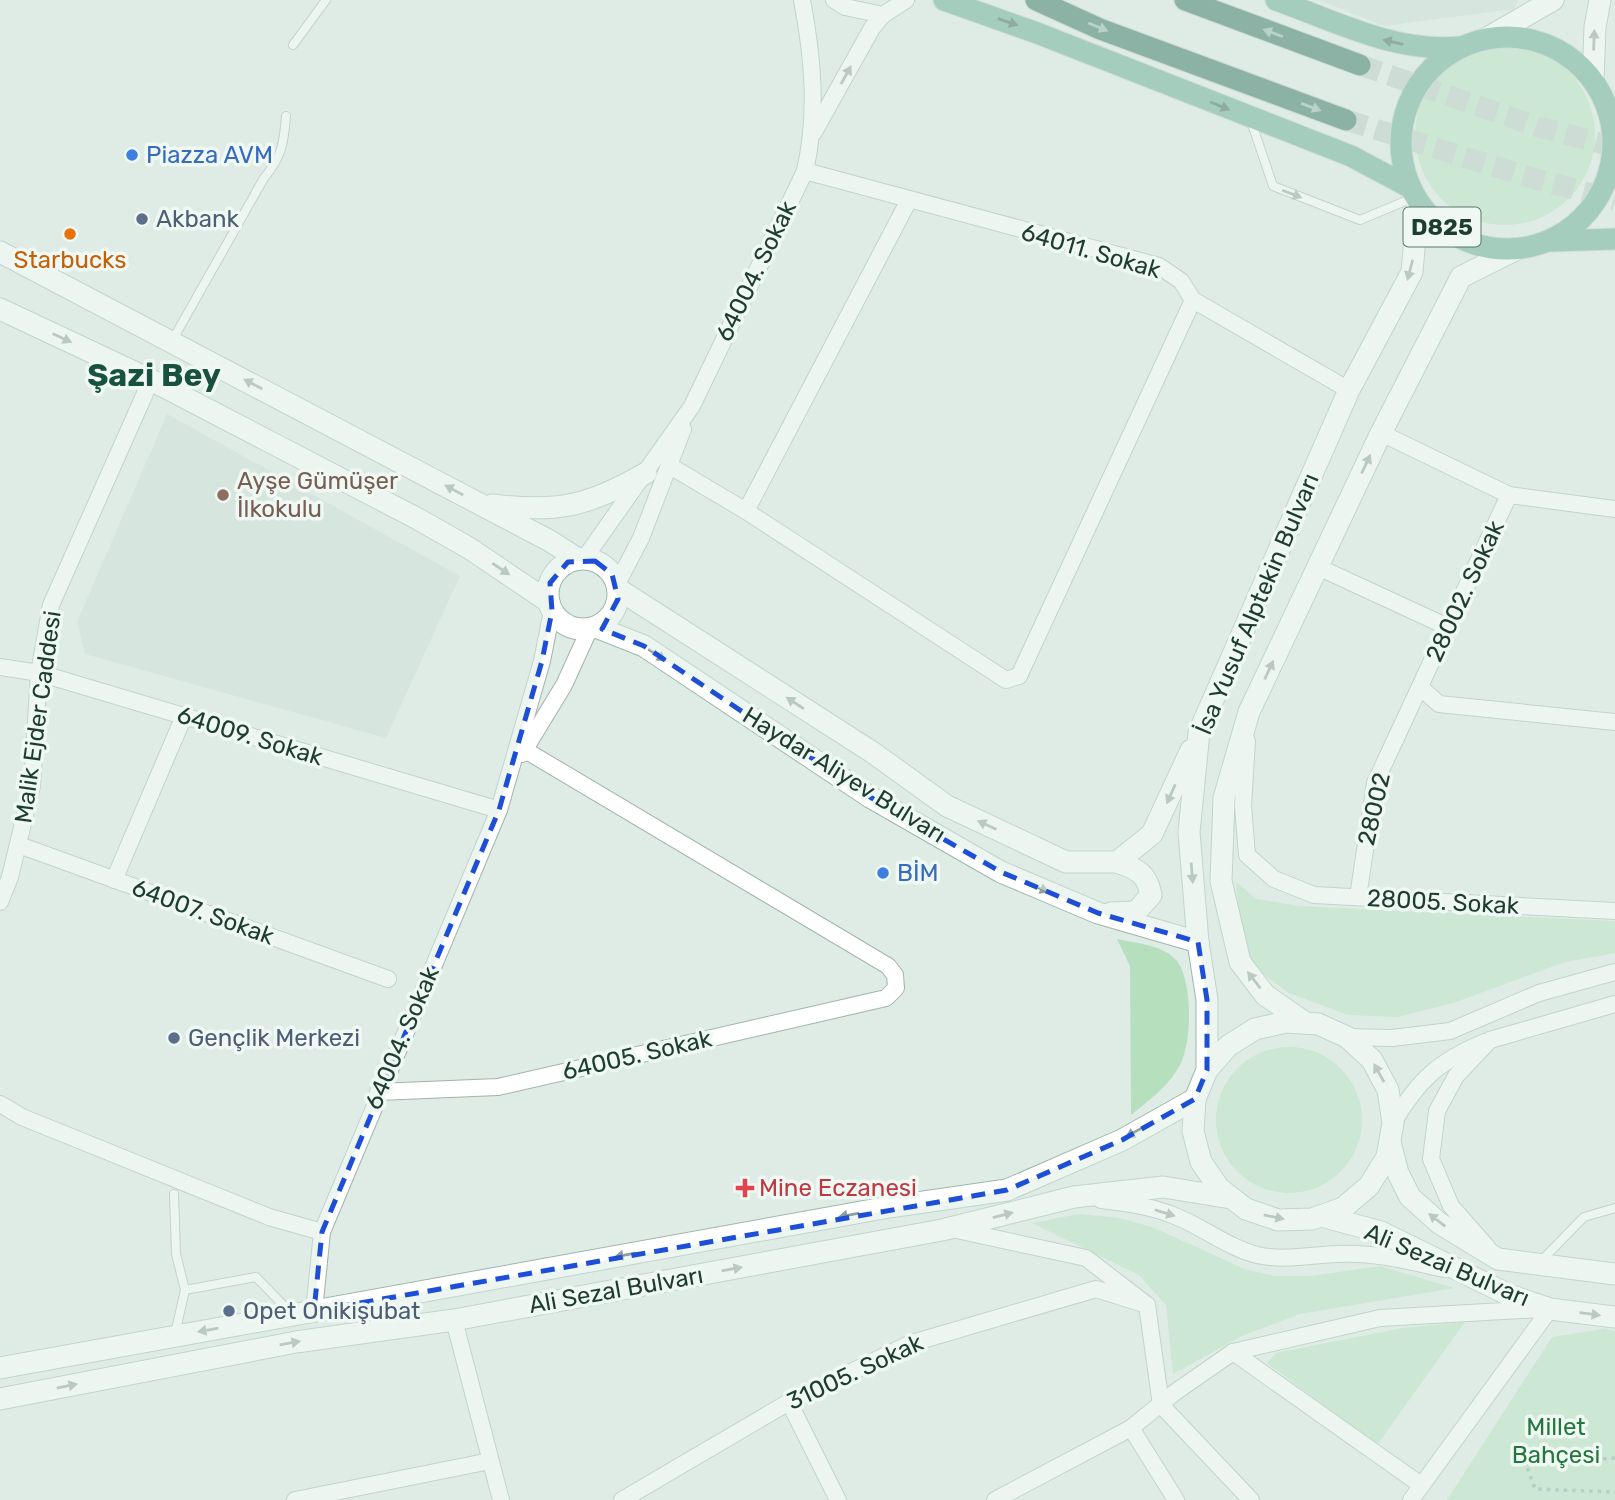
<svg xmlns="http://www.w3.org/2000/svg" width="1615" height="1500" font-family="Rubik,sans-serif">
  <rect width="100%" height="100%" fill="#deece5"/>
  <g fill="#ccdbd3">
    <path d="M1319 0H1519L1514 9 1384 26Z"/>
    <path d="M167 414 460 576 386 738 85 654 77 622Z"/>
  </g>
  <g fill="#b5dfbd">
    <circle cx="1505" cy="135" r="90"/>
    <path d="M1236 882 1256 899 1299 906 1615 921V953L1565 962 1453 1003 1398 1017 1348 1015 1289 993 1260 972 1242 945Z"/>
    <path d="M1117 939C1136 943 1164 945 1177 961 1193 983 1192 1042 1180 1065 1169 1086 1149 1100 1131 1115L1130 966Z"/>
    <circle cx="1289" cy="1120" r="73"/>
    <path d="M1079 1214 1119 1218 1152 1227 1247 1270 1275 1276H1311L1380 1266 1454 1288 1300 1314 1242 1336 1173 1374 1166 1305 1139 1275 1032 1223Z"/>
    <path d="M1465 1322 1377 1445 1267 1363 1276 1353 1403 1328Z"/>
    <path d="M1604 1329 1615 1331V1500H1447L1552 1337Z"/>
  </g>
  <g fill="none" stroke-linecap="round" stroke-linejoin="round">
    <g stroke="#b8c9c1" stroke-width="21" stroke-dasharray="21 10" stroke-linecap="butt">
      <path d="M1360 65 1539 127 1615 147"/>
      <path d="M1346 120 1525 176 1615 200"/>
    </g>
    <g stroke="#a1b4ac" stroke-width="10">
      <g id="lane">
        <path d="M293 45 326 0"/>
        <path d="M1251 121 1273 186 1360 220 1415 197"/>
        <path d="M172 341 264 178C282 157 284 142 286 116"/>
        <path d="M174 1194 176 1254 185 1290"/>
        <path d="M1540 1262 1584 1217 1615 1208"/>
        <path d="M175 1334 185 1290 256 1277 290 1312"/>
      </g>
    </g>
    <g stroke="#a1b4ac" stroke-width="18">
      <g id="street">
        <path d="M834 0 845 7 883 15 906 0"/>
        <path d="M814 132 872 28 883 15"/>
        <path d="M805 171 1159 266 1181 281 1193 300 1349 390"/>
        <path d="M1381 433 1509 495 1615 509"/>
        <path d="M670 466 746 511 1006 680 1019 676 1193 300"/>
        <path d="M746 511 909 200"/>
        <path d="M584 559 692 406 805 171C818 113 813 58 802 0"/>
        <path d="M1318 567 1450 628"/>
        <path d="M617 584 641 538 683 429"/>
        <path d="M0 667 39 673 499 810"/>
        <path d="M1420 687 1439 704 1615 722"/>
        <path d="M1247 741 1243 806 1247 855 1274 879 1314 895 1615 911"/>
        <path d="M522 754 564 685 590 628"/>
        <path d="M19 845 388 979"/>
        <path d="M114 880 184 716"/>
        <path d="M1358 897 1375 783 1509 495"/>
        <path d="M0 902 10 877 32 786 39 673 51 605 151 380"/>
        <path d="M1347 1037 1392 1038 1450 1031 1539 993 1615 972"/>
        <path d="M378 1092 498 1087 886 998 896 988 895 975 888 966 525 750"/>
        <path d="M0 1104 22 1117 269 1217 322 1232"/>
        <path d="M1393 1123C1418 1080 1439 1061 1485 1042"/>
        <path d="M1101 1200C1126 1203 1151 1206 1175 1216 1203 1227 1227 1247 1257 1255 1285 1261 1310 1255 1338 1254 1373 1252 1409 1261 1444 1269"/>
        <path d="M952 1229 1086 1258 1147 1305 1161 1405 1251 1500"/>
        <path d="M1487 1247 1451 1206 1431 1159 1437 1111 1456 1076 1490 1040 1615 1004"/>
        <path d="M314 1311 322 1232 499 810 542 661 552 611"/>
        <path d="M454 1320 501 1500"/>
        <path d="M1233 1352 1421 1485"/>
        <path d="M789 1402 838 1500"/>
        <path d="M1131 1428 1176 1500"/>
        <path d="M295 1500 490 1461"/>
        <path d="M622 1500 789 1402 909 1344 1096 1289 1147 1305"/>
        <path d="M995 1500 1131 1428 1174 1393 1233 1352 1380 1318 1541 1309"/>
        <path d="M1411 1500 1550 1309"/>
      </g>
    </g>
    <g stroke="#9cb8ac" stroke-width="23">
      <g id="secondary">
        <path d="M1487 38 1553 0"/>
        <path d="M1593 80 1595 27 1600 0"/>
        <path d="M0 252 550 541 578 559"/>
        <path d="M0 309 151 380 418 519 469 548 549 602"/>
        <path d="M492 505C558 513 589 506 646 473"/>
        <circle cx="583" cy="594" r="35"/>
        <path d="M618 589 872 752 947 806 1066 862H1117L1152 834 1191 750"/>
        <path d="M596 627 644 646 870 797 1001 872 1098 913 1198 942"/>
        <path d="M1111 913 1136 912 1151 895C1147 873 1137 869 1117 862"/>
        <path d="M1304 1022 1265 995 1240 962 1221 881 1224 798 1249 712 1381 433 1461 277 1515 250"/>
        <path d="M1207 1070 1228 1046 1255 1029 1286 1022 1318 1024 1347 1037 1372 1060 1388 1090 1393 1123 1387 1157 1369 1186 1343 1208 1312 1219 1278 1220 1246 1209 1219 1188 1201 1162 1193 1131 1195 1099 1207 1070V1000L1198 942 1189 832 1199 732 1349 390 1412 272 1418 203"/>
        <path d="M1390 1142 1398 1173 1410 1197 1439 1223 1498 1259 1615 1274"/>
        <path d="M1321 1216 1381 1232 1509 1295 1550 1309 1615 1317"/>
        <path d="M0 1368 889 1207 1007 1190 1122 1140 1195 1099"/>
        <path d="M0 1399 296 1342 454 1320 942 1230 1074 1197 1163 1187 1231 1198"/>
      </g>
    </g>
    <g stroke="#c0c9c6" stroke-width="23">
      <g id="primary">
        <path d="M944 0 1037 33 1351 156 1411 188"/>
        <path d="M1276 0C1335 21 1395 53 1459 47"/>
        <circle cx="1507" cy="143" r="106"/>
        <path d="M1552 241 1615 239"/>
      </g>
    </g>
    <g stroke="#c0c9c6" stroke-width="23">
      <g id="highway">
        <path d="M1036 0 1100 29 1346 120"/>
        <path d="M1185 0 1360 65"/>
      </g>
    </g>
    <path stroke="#7cb29d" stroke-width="3.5" stroke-dasharray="3.5 5" stroke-linecap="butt" d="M1615 1458 1526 1464 1535 1489 1615 1492"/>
    <use href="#lane" stroke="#fff" stroke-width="8"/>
    <use href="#street" stroke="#fff" stroke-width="16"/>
    <use href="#secondary" stroke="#fff" stroke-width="21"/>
    <use href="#primary" stroke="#5ea68e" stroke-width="21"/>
    <use href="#highway" stroke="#276c58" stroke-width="21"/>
  </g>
  <defs><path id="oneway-solid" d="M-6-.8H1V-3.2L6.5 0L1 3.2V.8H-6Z" transform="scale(1.75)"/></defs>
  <g fill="#315c4e">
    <use href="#oneway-solid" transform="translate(1008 22) rotate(19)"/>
    <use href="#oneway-solid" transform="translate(1393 42) rotate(-167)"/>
    <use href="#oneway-solid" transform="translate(1220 106) rotate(22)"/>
  </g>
  <g fill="#8bb2a6">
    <use href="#oneway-solid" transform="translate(1098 27) rotate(22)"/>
    <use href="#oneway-solid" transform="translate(1273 33) rotate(-160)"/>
    <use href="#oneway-solid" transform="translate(1311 107) rotate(20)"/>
  </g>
  <g fill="#8e9e98">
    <use href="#oneway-solid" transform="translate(1594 40) rotate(-88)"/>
    <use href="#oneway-solid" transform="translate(846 75) rotate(-61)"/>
    <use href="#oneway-solid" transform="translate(1292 194) rotate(21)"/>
    <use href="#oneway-solid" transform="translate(1410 270) rotate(105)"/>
    <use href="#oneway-solid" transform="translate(62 338) rotate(25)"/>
    <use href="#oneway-solid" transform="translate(253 384) rotate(-152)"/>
    <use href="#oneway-solid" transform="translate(1366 464) rotate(-65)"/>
    <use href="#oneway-solid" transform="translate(454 490) rotate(-152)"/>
    <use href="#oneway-solid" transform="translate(501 569) rotate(34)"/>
    <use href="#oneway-solid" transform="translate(657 655) rotate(34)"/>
    <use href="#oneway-solid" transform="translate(1269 670) rotate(-65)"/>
    <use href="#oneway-solid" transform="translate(795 703) rotate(-147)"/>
    <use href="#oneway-solid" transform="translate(1171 794) rotate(114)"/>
    <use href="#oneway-solid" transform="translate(987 825) rotate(-155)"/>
    <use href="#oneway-solid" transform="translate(1192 873) rotate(85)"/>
    <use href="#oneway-solid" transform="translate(1039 888) rotate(23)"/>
    <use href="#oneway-solid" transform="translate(1254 980) rotate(-128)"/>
    <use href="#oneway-solid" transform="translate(1379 1073) rotate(-119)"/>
    <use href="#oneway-solid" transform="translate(1135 1132) rotate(151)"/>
    <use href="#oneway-solid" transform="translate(1165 1213) rotate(17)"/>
    <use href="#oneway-solid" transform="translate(849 1215) rotate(170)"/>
    <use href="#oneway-solid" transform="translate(1003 1215) rotate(-14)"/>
    <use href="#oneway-solid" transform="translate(1274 1217) rotate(12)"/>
    <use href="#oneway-solid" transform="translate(1437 1220) rotate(-142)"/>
    <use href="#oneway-solid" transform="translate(625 1255) rotate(170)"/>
    <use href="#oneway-solid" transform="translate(732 1269) rotate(-10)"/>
    <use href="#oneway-solid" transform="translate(1590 1314) rotate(7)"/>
    <use href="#oneway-solid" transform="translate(208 1330) rotate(170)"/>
    <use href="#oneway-solid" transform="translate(290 1343) rotate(-10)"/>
    <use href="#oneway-solid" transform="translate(67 1386) rotate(-11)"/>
  </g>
  <path d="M0 0H1615V1500H0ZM595 561 612 574 618 599 602 629 644 646 870 797 1001 872 1098 913 1198 942 1207 1000V1070L1195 1099 1122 1140 1007 1190 314 1311 322 1232 499 810 542 661 552 611 550 583 568 562Z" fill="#deece5" fill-opacity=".55" fill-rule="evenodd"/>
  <path fill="none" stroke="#1d4ed8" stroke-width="5" stroke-dasharray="14 9" stroke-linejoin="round" d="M595 561 612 574 618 599 602 629 644 646 870 797 1001 872 1098 913 1198 942 1207 1000V1070L1195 1099 1122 1140 1007 1190 314 1311 322 1232 499 810 542 661 552 611 550 583 568 562Z"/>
  <g fill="#3f7fe0" stroke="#eff8f3" stroke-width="2.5">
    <circle cx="132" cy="155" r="7"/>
    <circle cx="883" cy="873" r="7"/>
  </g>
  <g fill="#5c6f8a" stroke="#eff8f3" stroke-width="2.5">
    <circle cx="142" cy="219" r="7"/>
    <circle cx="174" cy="1038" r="7"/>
    <circle cx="229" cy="1311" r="7"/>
  </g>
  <circle fill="#e8710a" stroke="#eff8f3" stroke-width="2.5" cx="70" cy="234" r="7"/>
  <circle fill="#8d6e63" stroke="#eff8f3" stroke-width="2.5" cx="223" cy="495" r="7"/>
  <path fill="#e0444e" stroke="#eff8f3" stroke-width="2.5" d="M741.5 1177.5h7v7h7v7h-7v7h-7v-7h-7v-7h7z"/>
  <g text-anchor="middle" stroke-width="7" stroke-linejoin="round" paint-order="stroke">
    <rect fill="#eff8f3" stroke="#5d756c" stroke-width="2" x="1403.5" y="207.5" width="77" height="39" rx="5"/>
    <g font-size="23" font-weight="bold" fill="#1e3d32">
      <text x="1442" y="235">D825</text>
    </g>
    <g font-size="24" fill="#366cbe" stroke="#eff8f3" text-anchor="start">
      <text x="146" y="163">Piazza AVM</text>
      <text x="897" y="881">BİM</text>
    </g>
    <g font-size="24" fill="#4e5e75" stroke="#eff8f3" text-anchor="start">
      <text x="156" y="227">Akbank</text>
      <text x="188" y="1046">Gençlik Merkezi</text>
      <text x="243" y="1319">Opet Onikişubat</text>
    </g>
    <g font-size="24" fill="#1e3d32" stroke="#eff8f3">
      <text transform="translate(1091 251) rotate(16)" y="8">64011. Sokak</text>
      <text transform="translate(756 271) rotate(-64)" y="8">64004. Sokak</text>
      <text transform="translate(1465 591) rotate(-65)" y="8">28002. Sokak</text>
      <text transform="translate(1257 604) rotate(-67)" y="8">İsa Yusuf Alptekin Bulvarı</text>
      <text transform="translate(38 717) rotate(-82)" y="8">Malik Ejder Caddesi</text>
      <text transform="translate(250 736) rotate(17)" y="8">64009. Sokak</text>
      <text transform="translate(844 775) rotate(32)" y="8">Haydar Aliyev Bulvarı</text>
      <text transform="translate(1374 809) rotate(-77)" y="8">28002</text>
      <text transform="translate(1443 902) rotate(3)" y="8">28005. Sokak</text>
      <text transform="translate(203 912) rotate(20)" y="8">64007. Sokak</text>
      <text transform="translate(402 1038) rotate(-67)" y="8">64004. Sokak</text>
      <text transform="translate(637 1055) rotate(-13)" y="8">64005. Sokak</text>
      <text transform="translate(1447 1265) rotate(23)" y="8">Ali Sezai Bulvarı</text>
      <text transform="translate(616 1290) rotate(-10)" y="8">Ali Sezal Bulvarı</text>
      <text transform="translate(855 1372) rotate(-25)" y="8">31005. Sokak</text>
    </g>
    <g font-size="24" fill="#c56008" stroke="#eff8f3">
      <text x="70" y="268">Starbucks</text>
    </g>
    <g font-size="24" fill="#785e54" stroke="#eff8f3" text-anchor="start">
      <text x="237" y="489">Ayşe Gümüşer<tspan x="237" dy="28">İlkokulu</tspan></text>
    </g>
    <g font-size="24" fill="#be3a42" stroke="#eff8f3" text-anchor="start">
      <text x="759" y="1196">Mine Eczanesi</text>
    </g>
    <g font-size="24" fill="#25773e" stroke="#eff8f3">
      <text x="1556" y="1435">Millet<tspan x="1556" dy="28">Bahçesi</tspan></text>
    </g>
    <g font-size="32" font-weight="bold" fill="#18513f" stroke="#eff8f3">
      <text x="154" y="386">Şazi Bey</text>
    </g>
  </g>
</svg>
